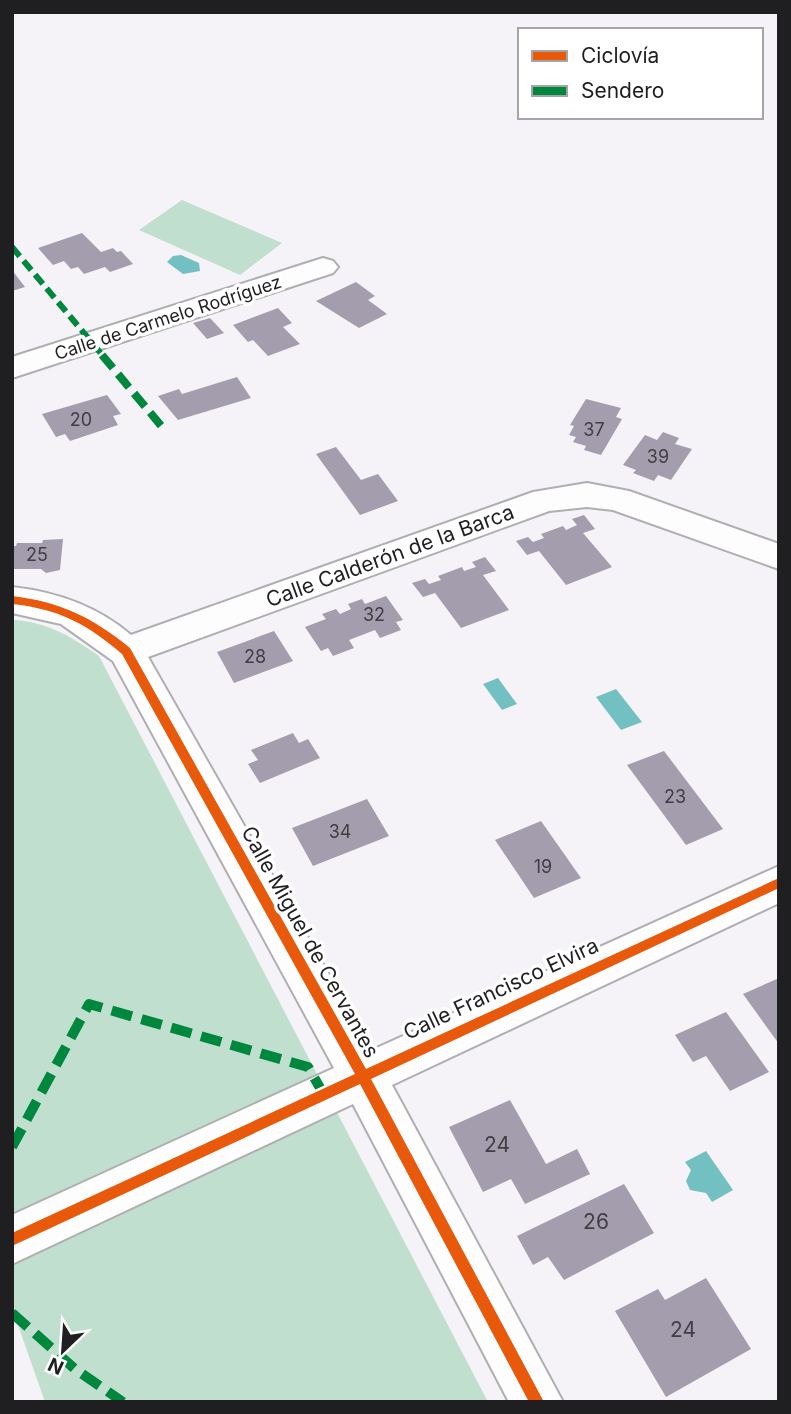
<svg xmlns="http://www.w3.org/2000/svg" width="791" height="1414" font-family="Inter,sans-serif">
  <rect width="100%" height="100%" fill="#f5f3f8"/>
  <g fill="#c1dfcf">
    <path d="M182 200 282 243 240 275 139 230Z"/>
    <path d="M12 620C46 621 72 637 99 656L488 1402H45L12 1308Z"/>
  </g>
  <g fill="#73c0c3">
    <path d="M181 255 199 263 200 271 183 274 167 262 173 256Z"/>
    <path d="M498 678 517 704 502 710 483 684Z"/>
    <path d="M616 689 642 722 621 730 596 697Z"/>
    <path d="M706 1151 733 1190 712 1202 706 1193 690 1190 686 1181 691 1170 685 1162Z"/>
  </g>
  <g fill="#a49dae">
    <path d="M82 233 101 252 113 248 117 252 121 251 133 264 110 272 105 267 84 274 78 267 71 269 64 261 53 265 38 248Z"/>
    <path d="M12 270 25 287 12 291Z"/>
    <path d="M356 282 375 296 368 300 387 314 359 328 316 301Z"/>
    <path d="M278 308 292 323 283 327 300 344 268 356 253 340 248 342 233 325Z"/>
    <path d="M210 318 224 333 207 339 193 323Z"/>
    <path d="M237 377 251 398 178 420 158 396 179 389 182 394Z"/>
    <path d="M107 395 121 414 113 416 118 425 70 441 65 434 56 437 42 414Z"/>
    <path d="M586 399 621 408 616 417 622 419 601 455 584 450 586 446 573 442 576 437 569 435 574 426 570 425Z"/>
    <path d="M663 432 679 438 675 444 692 449 671 480 658 475 654 481 633 473 636 470 623 465 645 435 657 440Z"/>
    <path d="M336 447 361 480 378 474 398 501 360 515 316 454Z"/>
    <path d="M584 515 595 529 583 533 612 567 566 585 539 551 527 555 516 541 528 537 533 542 544 538 541 534 563 526 566 530 577 525 572 519Z"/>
    <path d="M63 539 60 570 46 573 41 569H14L12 546H16L17 543H42L43 540Z"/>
    <path d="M485 557 496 571 483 575 509 610 461 628 435 593 423 597 412 583 425 579 429 584 441 580 438 576 462 567 464 571 476 567 472 562Z"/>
    <path d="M386 596 403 620 396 622 401 630 380 638 375 630 349 640 354 648 333 656 328 648 321 651 305 627 326 619 322 614 336 609 340 614 351 609 348 604 362 599 365 604Z"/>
    <path d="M274 631 293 661 234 683 217 652Z"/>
    <path d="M293 733 299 743 308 739 320 758 260 783 248 764 258 760 251 750Z"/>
    <path d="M664 751 723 829 686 845 627 765Z"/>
    <path d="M367 799 389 836 313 866 292 828Z"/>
    <path d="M541 821 581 878 534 898 495 840Z"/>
    <path d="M779 978V1044L743 994Z"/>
    <path d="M726 1012 769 1072 730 1091 706 1056 693 1062 675 1035Z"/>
    <path d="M510 1100 546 1164 577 1149 590 1174 525 1204 511 1179 483 1192 449 1127Z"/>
    <path d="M624 1184 654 1233 564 1280 548 1257 533 1265 517 1236Z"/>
    <path d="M706 1278 751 1349 666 1397 615 1311 658 1289 665 1300Z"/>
  </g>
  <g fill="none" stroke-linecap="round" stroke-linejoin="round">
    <g stroke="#afaeb1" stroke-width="4">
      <g id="minor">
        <path d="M323 258 333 261 338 267 333 273 12 378V357Z"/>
        <path d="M587 483 629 491 779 544V569L613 510 587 507 549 511 148 657 372 1050 779 866V903L392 1085 563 1402H509L353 1104 12 1264V1215L334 1068 113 661 61 624 12 613V587C57 592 97 606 131 635L533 492Z"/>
      </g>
    </g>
    <use href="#minor" fill="#fefdfe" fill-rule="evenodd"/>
    <path stroke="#00873e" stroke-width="6" stroke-dasharray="12 6" stroke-linecap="butt" d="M12 247 104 357"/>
    <path stroke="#00873e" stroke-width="8" stroke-dasharray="17 8" stroke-linecap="butt" d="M102 355 163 428"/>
    <g stroke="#00873e" stroke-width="10" stroke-dasharray="21 10" stroke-linecap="butt">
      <path d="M12 1147 89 1004 308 1067 323 1093"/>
      <path d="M12 1313 75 1369 123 1402"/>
    </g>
    <g stroke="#fff" stroke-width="5">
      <path id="cycleway" d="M12 596C61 602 92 617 130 648L366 1069 779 878V888L371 1079 544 1402H529L360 1084 12 1246V1233L355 1074 122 654C87 624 59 609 12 604Z"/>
    </g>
    <use href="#cycleway" fill="#e8590c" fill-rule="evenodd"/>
  </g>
  <g text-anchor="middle" stroke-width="7" stroke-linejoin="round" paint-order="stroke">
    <g font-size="18" fill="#1f1e20" stroke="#fff">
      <text transform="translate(168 318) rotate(-18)" y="6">Calle de Carmelo Rodríguez</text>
    </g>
    <g font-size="18" fill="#403e44">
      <text x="81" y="426">20</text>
      <text x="594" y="436">37</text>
      <text x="658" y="463">39</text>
      <text x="37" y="561">25</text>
      <text x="374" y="621">32</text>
      <text x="255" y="663">28</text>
      <text x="675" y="803">23</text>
      <text x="340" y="838">34</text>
      <text x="543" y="873">19</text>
    </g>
    <g font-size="21" fill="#1f1e20" stroke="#fff">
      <text transform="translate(390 556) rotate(-20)" y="7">Calle Calderón de la Barca</text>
      <text transform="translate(310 942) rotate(61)" y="7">Calle Miguel de Cervantes</text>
      <text transform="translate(501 989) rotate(-25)" y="7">Calle Francisco Elvira</text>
    </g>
    <g font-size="21" fill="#403e44">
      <text x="497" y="1152">24</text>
      <text x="596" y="1229">26</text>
      <text x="683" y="1337">24</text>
    </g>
  </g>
  <rect width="791" height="1414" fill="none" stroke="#1f1e20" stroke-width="28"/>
  <rect x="518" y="28" width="245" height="91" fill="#ffffff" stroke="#a5a5a6" stroke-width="2"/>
  <rect x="532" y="51" width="35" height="10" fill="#e8590c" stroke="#a5a5a6" stroke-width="2"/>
  <text x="581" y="63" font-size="21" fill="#1f1e20">Ciclovía</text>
  <rect x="532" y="86" width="35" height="10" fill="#00873e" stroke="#a5a5a6" stroke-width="2"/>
  <text x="581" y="98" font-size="21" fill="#1f1e20">Sendero</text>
  <g transform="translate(63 1351) rotate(205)" stroke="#ffffff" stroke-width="5" paint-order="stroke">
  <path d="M0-5L12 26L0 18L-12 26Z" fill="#1f1e20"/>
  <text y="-10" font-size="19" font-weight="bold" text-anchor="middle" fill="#1f1e20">N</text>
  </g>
</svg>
